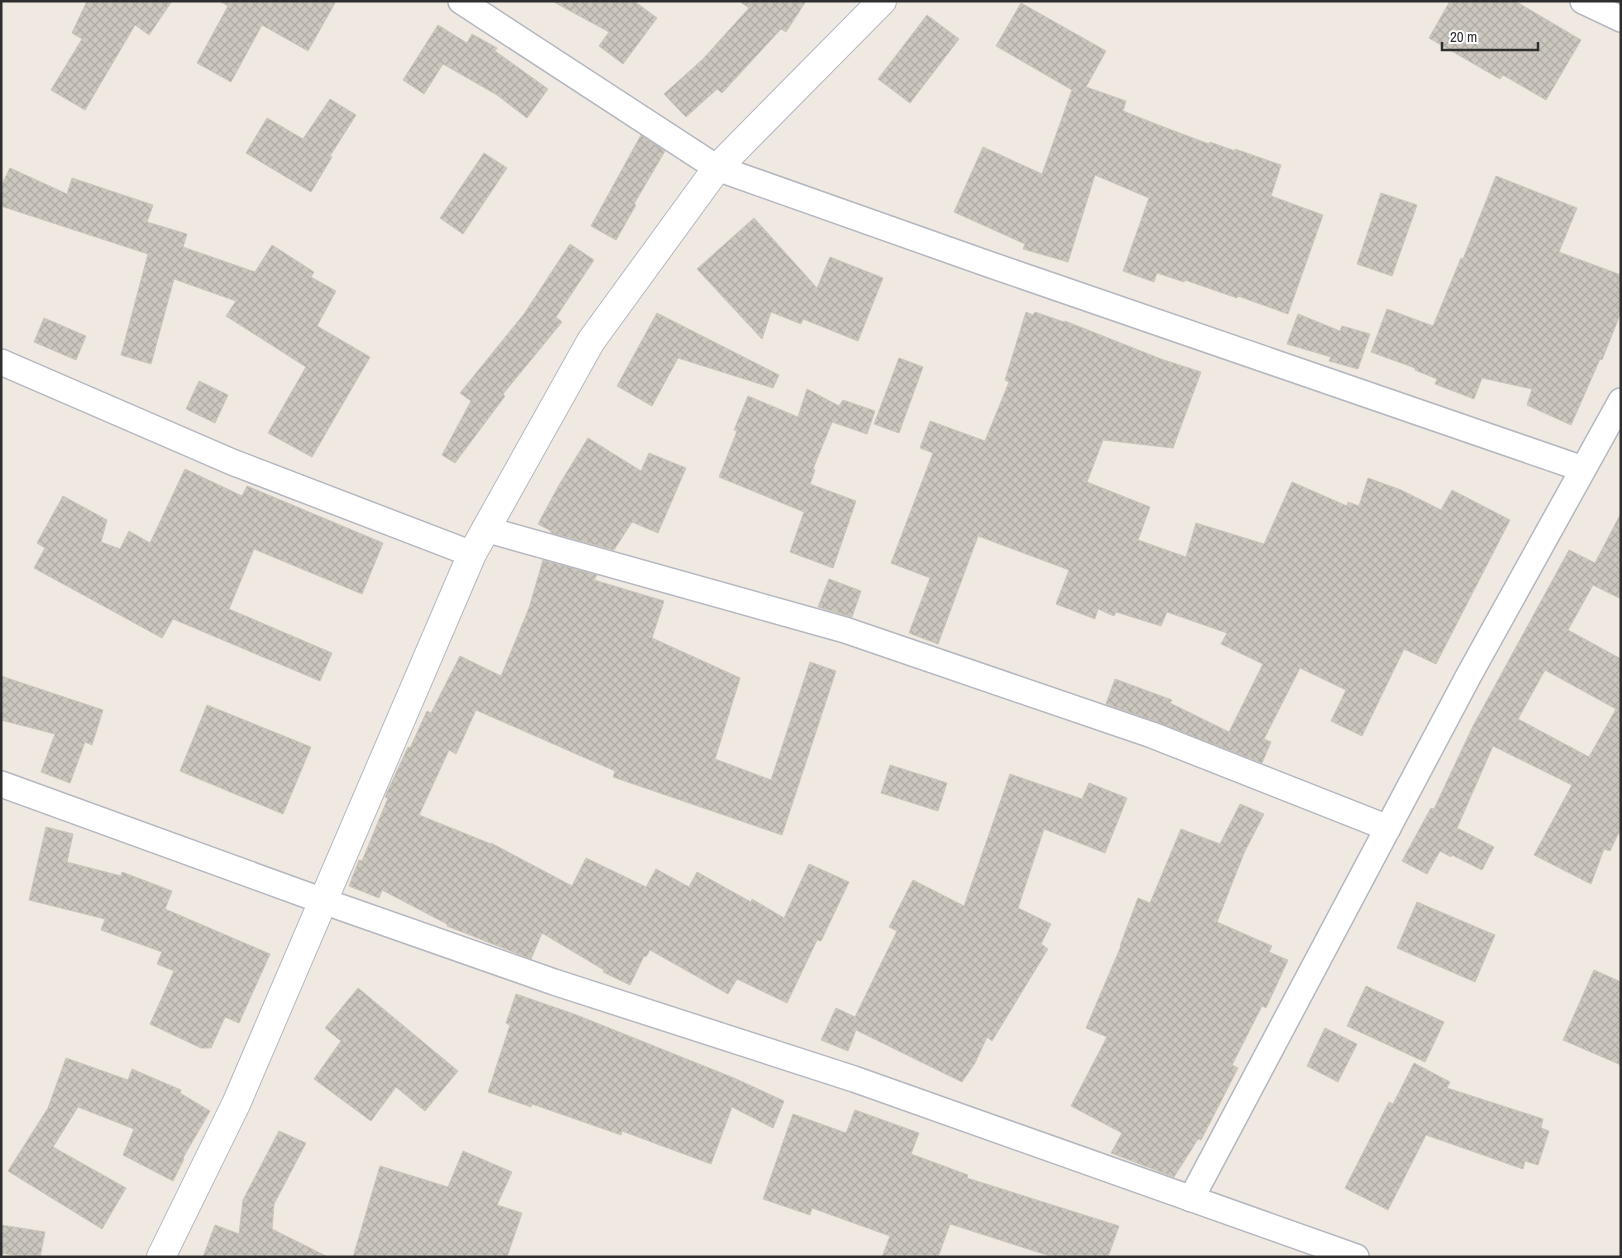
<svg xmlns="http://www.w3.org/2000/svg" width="1622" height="1258" font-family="'Archivo Narrow',sans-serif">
  <defs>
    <pattern id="building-cross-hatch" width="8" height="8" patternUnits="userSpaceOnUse" patternTransform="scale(1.25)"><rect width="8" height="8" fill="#cbc7bf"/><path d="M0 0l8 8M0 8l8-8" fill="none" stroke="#afaba4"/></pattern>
  </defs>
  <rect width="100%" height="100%" fill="#efe9e1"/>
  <g fill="url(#building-cross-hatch)" stroke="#cbc5ba" fill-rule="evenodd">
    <path d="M87 1H172L149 35 135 25 85 110 51 90 82 39 72 33Z"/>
    <path d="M219 1H336L308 51 262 25 231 82 197 63 228 6Z"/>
    <path d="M552 1H634L657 18 623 64 599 46 609 32Z"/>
    <path d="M739 1H806L786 32 781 29 722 93 717 89 686 117 664 94 703 59 749 8Z"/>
    <path d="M1450 1H1515L1581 40 1546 100 1503 75 1500 79 1429 38Z"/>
    <path d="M1021 3 1106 51 1086 87 1126 101 1123 111 1161 126 1209 144 1210 142 1235 151V149L1281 165 1271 196 1323 215 1288 314 1238 296 1237 298 1185 280 1184 282 1157 273 1154 282 1123 271 1149 198 1095 175 1068 262 1023 249 1025 244 954 212 983 147 1042 174 1072 90 996 46Z"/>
    <path d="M927 15 959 39 910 103 878 79Z"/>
    <path d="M438 25 467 43 472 34 497 48 495 51 548 89 527 118 497 95 443 64 424 94 403 80Z"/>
    <path d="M330 99 356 115 330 156 332 157 311 192 246 153 267 118 303 139Z"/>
    <path d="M641 135 665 151 634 204 636 205 616 240 591 226Z"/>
    <path d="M484 153 507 168 463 234 440 218Z"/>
    <path d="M10 168 67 194 72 178 153 205 147 222 187 234 183 247 255 272 272 245 314 272 311 277 336 291 317 326 370 357 312 457 268 433 306 367 226 316 236 301 174 279 151 364 121 355 148 254 1 206V186Z"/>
    <path d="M1496 176 1577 208 1559 252 1621 275V312L1602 360 1600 359 1571 425 1527 405 1532 389 1482 378 1474 399 1435 384 1437 379 1415 370V368L1371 352 1387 309 1433 326 1461 258 1463 259Z"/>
    <path d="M1381 193 1417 205 1392 276 1357 264Z"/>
    <path d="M754 218 817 288 830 257 883 278 858 341 803 319 801 324 771 312 762 339 697 269Z"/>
    <path d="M570 244 594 260 556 317 562 322 503 394 505 396 455 463 442 455 471 401 460 393 524 314Z"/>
    <path d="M1026 312 1033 315 1035 312 1064 322 1065 321 1161 359 1201 372 1173 448 1103 440 1087 482 1150 507 1138 540 1186 557 1196 523 1264 544 1292 482 1347 506 1348 502 1359 506 1368 478 1401 490 1441 510 1452 490 1510 520 1436 664 1404 649 1362 736 1331 721 1346 690 1300 668 1264 739 1271 742 1262 763 1157 722 1106 704 1115 679 1172 700 1170 703 1229 732 1263 664 1221 644 1227 633 1167 612 1161 626 1116 612 1114 616 1098 609 1095 619 1056 604 1069 570 978 536 938 644 909 633 930 578 891 563 933 453 920 448 930 421 985 441 1009 382 1005 380Z"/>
    <path d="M657 313 779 375 773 388 678 358 652 406 617 386Z"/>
    <path d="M1298 314 1340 331 1342 326 1370 334 1358 369 1329 361 1331 357 1287 344Z"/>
    <path d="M44 318 86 336 76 360 34 342Z"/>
    <path d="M899 358 923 367 899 433 874 424Z"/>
    <path d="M199 381 228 395 215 423 186 409Z"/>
    <path d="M807 389 839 406 843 400 875 411 867 434 832 422 813 469 815 470 810 484 856 501 833 568 790 552 804 512 719 477 737 431 734 430 748 396 798 417Z"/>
    <path d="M588 438 641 471 649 453 686 468 658 533 632 522 614 550 551 533V531L538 524 559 485Z"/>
    <path d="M185 469 242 496 247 486 383 543 362 594 254 549 229 609 332 653 320 681 173 619 162 638 34 568 45 548 37 543 63 496 107 520 101 542 120 549 129 531 150 543Z"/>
    <path d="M1621 513V599L1593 585 1568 630 1621 659V828L1610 851 1604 849 1591 884 1534 855 1572 785 1493 746 1457 828 1494 847 1482 870 1452 855 1451 857 1440 851 1427 874 1402 861 1431 808 1434 809 1473 726 1569 550 1595 563ZM1545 670 1616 709 1589 757 1518 719Z"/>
    <path d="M543 560 597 575 594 580 664 601 652 638 740 678 715 759 771 780 810 662 836 671 782 835 613 777 615 771 476 710 456 754 449 750 419 815 491 844V843L572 886 586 858 646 887 656 869 689 887 697 872 751 902 752 899 784 918 809 864 849 882 821 941 817 940 787 1003 737 979 728 994 650 950 646 957 644 956 630 985 603 972 604 970 542 933 531 959 447 926V924L382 890 379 898 349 886 359 860 362 861 388 798 385 797 408 747 410 748 427 711 431 713 460 656 501 676 529 608Z"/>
    <path d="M829 579 861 591 852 617 818 607Z"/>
    <path d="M1 676 103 710 92 745 85 742 70 783 41 772 55 734 1 720Z"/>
    <path d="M207 705 311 747 283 814 180 771Z"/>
    <path d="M890 765 947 783 938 811 881 793Z"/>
    <path d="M1010 774 1082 799 1089 783 1127 798 1105 853 1044 829 1018 908 1051 924 1041 944 1048 949 992 1041 987 1037 975 1063 962 1082 856 1030 848 1051 821 1040 836 1008 855 1017 897 931 889 927 913 880 964 906Z"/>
    <path d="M1240 804 1264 814 1244 853 1217 922 1272 946 1269 952 1288 960 1266 1008 1262 1006 1232 1065 1238 1068 1201 1140 1198 1139 1174 1177 1111 1153 1122 1133 1071 1106 1107 1037 1086 1028 1121 946H1120L1138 898 1150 903 1181 829 1220 844Z"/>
    <path d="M46 827 73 834 67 862 121 876 122 872 172 891 165 909 270 954 239 1023 225 1017 211 1048H201L150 1024 174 971 157 964 162 952 101 930 105 919 29 900Z"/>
    <path d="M1417 902 1495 935 1475 982 1397 948Z"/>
    <path d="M1594 970 1621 982V1065L1563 1040Z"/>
    <path d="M1366 986 1444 1022 1425 1062 1347 1026Z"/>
    <path d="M358 988 458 1071 425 1111 396 1087 371 1121 314 1079 341 1041 325 1028Z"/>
    <path d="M516 994 574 1014 734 1078 784 1101 773 1128 732 1107 711 1164 622 1131 621 1135 532 1104 531 1107 488 1092 510 1025 506 1023Z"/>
    <path d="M1325 1028 1357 1044 1338 1082 1307 1066Z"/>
    <path d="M66 1058 128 1080 132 1069 181 1090 180 1093 210 1111 183 1158 184 1159 173 1181 123 1155 134 1129 78 1107 53 1147 126 1188 102 1229 8 1171 48 1108Z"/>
    <path d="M1414 1063 1450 1082 1447 1088 1543 1119 1541 1128 1549 1131 1538 1165 1525 1161 1523 1169 1426 1135 1388 1210 1345 1188 1389 1102 1393 1104Z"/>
    <path d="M855 1110 919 1133 911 1154 968 1175 967 1178 1119 1226 1108 1257H1053L950 1224 938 1257H882L890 1236 812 1208 810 1215 763 1199 793 1114 846 1133Z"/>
    <path d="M279 1131 306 1143 274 1204 272 1229 328 1257H203L215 1225 239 1234 243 1200Z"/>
    <path d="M463 1151 512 1172 497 1205 522 1213 507 1257H353L380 1166 448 1187Z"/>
    <path d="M1 1225 45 1232 40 1257H24L1 1253Z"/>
  </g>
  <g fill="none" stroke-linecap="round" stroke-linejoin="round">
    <g stroke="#b4b7c1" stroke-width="28">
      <g id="minor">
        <path d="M461 1 717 168 991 265 1583 469"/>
        <path d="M1583 1 1621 19"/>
        <path d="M1 362 232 462 472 554"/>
        <path d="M485 529 845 630 1152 735 1388 828"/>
        <path d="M1 784 323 901 554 982 854 1079 1356 1257"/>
        <path d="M1191 1199 1469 675 1621 401"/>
      </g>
    </g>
    <g stroke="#b4b7c1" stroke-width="30">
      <path id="tertiary" d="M161 1257 236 1104 472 554 591 341 717 168 882 1"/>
    </g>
    <use href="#minor" stroke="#fff" stroke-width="25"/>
    <use href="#tertiary" stroke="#fff" stroke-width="28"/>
  </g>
  <rect width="1622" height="1258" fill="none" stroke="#2e2e2e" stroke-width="5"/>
  <path d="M1442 42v8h96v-8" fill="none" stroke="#2e2e2e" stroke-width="2.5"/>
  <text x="1450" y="42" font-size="15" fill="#2e2e2e" stroke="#ffffff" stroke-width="4" paint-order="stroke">20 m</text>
</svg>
